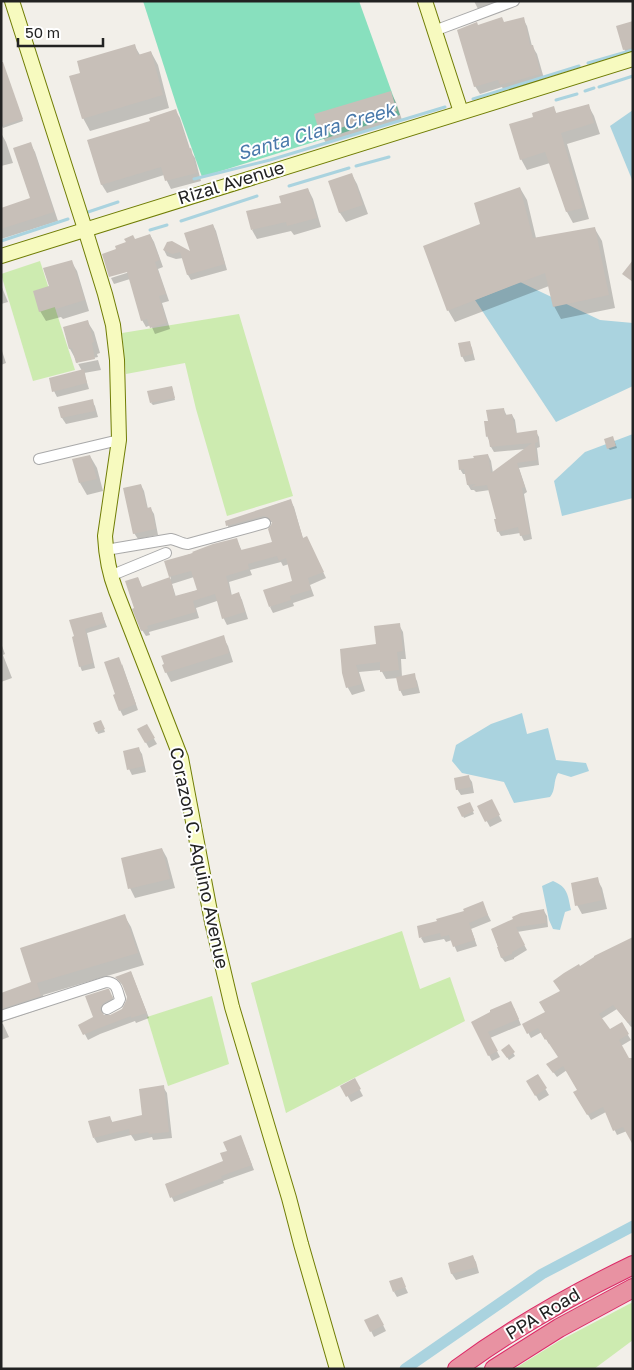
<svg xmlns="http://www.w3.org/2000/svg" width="634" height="1370" font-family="'Golos Text',sans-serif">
  <rect width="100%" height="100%" fill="#f2efe9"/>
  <g fill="#cdebb0">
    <path d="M40 261 75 370 33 381 1 274Z"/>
    <path d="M239 314 293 496 227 516 196 409 185 363 126 374 122 333Z"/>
    <path d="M402 931 420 989 450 977 465 1021 286 1113 251 983Z"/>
    <path d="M212 996 229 1064 168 1086 147 1017Z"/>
    <path d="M633 1302V1340L594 1369H514L559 1341Z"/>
  </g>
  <path fill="#88e0be" d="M143 1H359L400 115 202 177 177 107Z"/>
  <g fill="#aad3df">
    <path d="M633 110V182L610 126Z"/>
    <path d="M520 282 600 320 633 323V386L556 422 475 300Z"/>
    <path d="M633 434V498L562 516 554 481 585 452Z"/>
    <path d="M522 713 527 734 548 728 556 760 586 763 589 771 571 777 558 773C553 781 556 790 550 797L514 803 504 782 462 773 452 761 456 745 491 724Z"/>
    <path d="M553 881C568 887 568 896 571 910L565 912 560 930 553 929 549 920 542 886Z"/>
  </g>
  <g fill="#0003" fill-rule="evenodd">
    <path d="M474 1H511L480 13Z"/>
    <path d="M523 19 527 26 532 46 537 54 545 82 505 93 502 87 480 94 475 86 478 26 504 23Z"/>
    <path d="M633 22V57L629 58 624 49Z"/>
    <path d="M134 45 140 55 151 52 158 65 169 108 90 131 83 118 82 74Z"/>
    <path d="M1 61 23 121 3 128 1 124Z"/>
    <path d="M391 93 396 102 402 120 326 143 321 134 315 115Z"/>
    <path d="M588 105 594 116 600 134 567 144 589 219 573 223 567 212 550 163 527 170 521 159 535 118 553 108 557 114Z"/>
    <path d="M175 110 180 118 191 152 195 158 201 181 171 189 164 175 107 193 102 185 88 141 152 122Z"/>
    <path d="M1 133 6 142 13 163 1 166Z"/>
    <path d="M30 143 35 152 58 221 1 239V209L31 199Z"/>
    <path d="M352 175 357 184 368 214 346 222 340 213 330 182Z"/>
    <path d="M520 188 527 200 536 238 595 229 602 241 615 308 561 319 554 306 549 286 455 322 448 310 482 224Z"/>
    <path d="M308 189 313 199 321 227 294 235 291 231 257 239 252 230 282 204Z"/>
    <path d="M213 225 216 231 227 270 191 280 188 275 183 258 176 259 167 256 164 250 168 243 192 254Z"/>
    <path d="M150 235 154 242 163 267 158 269 169 301 162 303 170 329 155 334 151 325 146 327 142 320 130 279 114 284 111 278 133 271 135 240Z"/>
    <path d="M71 261 77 271 89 311 63 319 61 317 46 321 40 311 50 287Z"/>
    <path d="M1 285 8 302 1 304Z"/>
    <path d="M87 321 94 332 100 353 97 354 98 357 78 361V364L98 360 101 370 84 373 89 389 57 397 54 391 82 371 70 349 64 328Z"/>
    <path d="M469 342 472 348 475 360 465 362 462 356Z"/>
    <path d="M1 348 6 363 1 365Z"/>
    <path d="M172 387 175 400 153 405 151 403Z"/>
    <path d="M92 401 95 406 98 417 66 424 62 418 60 408Z"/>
    <path d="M504 410 507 416 512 415 515 420 517 434 536 432 539 437 540 447 537 448 539 465 519 468 527 492 524 494 532 539 524 541 520 533 501 536 498 531V520L490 490 476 492 474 490H471L468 485 466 474H463L460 469 488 455 491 461 493 473 526 449 494 452 491 447 490 442 487 436 489 422Z"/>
    <path d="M614 440 617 448 610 450 608 448Z"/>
    <path d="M90 456 97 468 103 491 87 495 80 483Z"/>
    <path d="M141 485 144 491 148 509H151L154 514 158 535 138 539 134 533Z"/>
    <path d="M290 500 294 507 303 539 310 544 326 578 310 585 314 596 293 603 294 606 273 613 270 607 294 582 289 564 283 566 281 562 250 570 252 575 229 582 232 596 239 594 242 600 248 619 227 625 224 619 218 601H217L196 608 199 618 149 632 150 635 146 636 142 630 138 578 142 588 171 579 166 562 236 539 242 551 274 542 272 522H267L231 532 226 522ZM194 577 198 590 176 597 172 584Z"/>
    <path d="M102 614 107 627 87 633 95 668 82 671 80 666 73 638Z"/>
    <path d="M399 625 403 632 406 659H401L402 677 414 675 417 681 420 693 403 696 400 690 398 678 386 679 381 670 359 672 365 691 352 695 348 688 343 673 377 646Z"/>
    <path d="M223 637 228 646 233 662 171 682 163 666Z"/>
    <path d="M1 643 5 654 3 655 12 678 1 682Z"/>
    <path d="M122 664 138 710 123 716 120 710 116 694Z"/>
    <path d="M102 724 105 732 98 734 97 731Z"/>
    <path d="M146 725 157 744 149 748 139 730Z"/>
    <path d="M138 748 142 754 146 772 132 775 129 769Z"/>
    <path d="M468 776 472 782 474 793 461 795 457 789Z"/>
    <path d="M491 801 502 821 490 827 479 807Z"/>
    <path d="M469 803 474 814 464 818 459 808Z"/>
    <path d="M162 849 167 858 175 888 135 898 130 888Z"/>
    <path d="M597 879 602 888 607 909 582 914 577 905Z"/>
    <path d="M485 909 491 921 471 929 477 946 457 952 452 940 446 942 444 939 424 943 421 938 438 922Z"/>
    <path d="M544 911 547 916 548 927 517 932 527 950 514 958V959L505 962 502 958 492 929Z"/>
    <path d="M124 915 131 927 144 965 43 995 47 1007 8 1020 1 1007Z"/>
    <path d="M131 972 149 1018 136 1023 135 1021 100 1034 88 1040 80 1025 95 1018 87 997 112 996 115 1004 106 1009 102 1016H111L123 1010 128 997 125 988 117 978Z"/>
    <path d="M565 974 633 1013V1026L631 1027 617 1009 601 1019 609 1030 621 1024 631 1040 621 1046 627 1131 617 1135 606 1112 591 1120 575 1092 578 1090 567 1070 557 1077 551 1069 559 1057 550 1043 549 1044 542 1032 531 1038 524 1025 547 1012 561 991Z"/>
    <path d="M514 1008 521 1025 490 1038 500 1057 492 1061 472 1022Z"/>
    <path d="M1 1024H3L9 1037 1 1040Z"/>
    <path d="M509 1046 515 1056 509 1060 503 1051Z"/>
    <path d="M537 1075 549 1095 539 1101 528 1081Z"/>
    <path d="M354 1079 363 1096 351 1102 342 1086Z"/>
    <path d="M163 1087 167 1093 172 1138 153 1140 152 1137 135 1141 131 1135 97 1143 94 1138 109 1117 113 1123 143 1116Z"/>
    <path d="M241 1137 254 1170 223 1181 224 1183 174 1202 166 1184 225 1162 228 1152Z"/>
    <path d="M473 1257 476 1262 479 1273 456 1280 452 1274 449 1263Z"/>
    <path d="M401 1278 408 1293 397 1297 394 1292Z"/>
    <path d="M381 1321 386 1331 374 1337 371 1331Z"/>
  </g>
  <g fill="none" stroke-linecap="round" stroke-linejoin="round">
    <g stroke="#aad3df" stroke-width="3">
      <path d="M588 63 633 50"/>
      <path d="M599 87 633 76"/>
      <path d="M585 91 594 88"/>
      <path d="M473 99 579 66"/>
      <path d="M556 100 577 94"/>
      <path d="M356 166 389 157"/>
      <path d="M194 179 270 160 445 107"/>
      <path d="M289 186 349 168"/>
      <path d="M88 212 118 202"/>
      <path d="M181 221 257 196"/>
      <path d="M150 230 167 225"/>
      <path d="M1 241 68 219"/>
    </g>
    <path stroke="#aad3df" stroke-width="11" d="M405 1369 542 1274 633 1226"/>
  </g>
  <g fill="#c7bfb8">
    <path d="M502 17 504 22 524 17 530 45H533L541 74 500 85 498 80 474 87 457 30 477 22 478 25Z"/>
    <path d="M633 21V47L623 50 616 26Z"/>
    <path d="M135 44 138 55 151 51 163 95 82 119 69 76 80 73 77 61Z"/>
    <path d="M1 62H3L23 119 1 126Z"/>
    <path d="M391 91 397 111 320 134 314 114Z"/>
    <path d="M589 104 594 123 561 133 583 208 566 212 545 152 520 160 509 124 533 117 532 113 554 106 556 113Z"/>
    <path d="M176 109 189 149 191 148 197 173 165 181 161 167 101 185 87 140 150 121 149 118Z"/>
    <path d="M31 142 54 212 1 229V208L30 198 13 148Z"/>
    <path d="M352 173 363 205 339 213 328 181Z"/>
    <path d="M520 187 533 238 595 227 609 295 553 307 545 273 447 311 423 246 480 224 474 203Z"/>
    <path d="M308 188 317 218 287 226 286 222 251 230 246 211 281 203 279 196Z"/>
    <path d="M213 224 225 264 187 275 180 252 172 254 163 250 167 242 172 241 190 251 184 233Z"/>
    <path d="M150 234 160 260 155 262 166 294 159 296 167 323 150 328 147 319 141 321 127 272 109 277 102 254 116 249 115 246 126 242 124 239 133 235 135 239Z"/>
    <path d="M72 260 85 300 56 309 55 307 39 312 33 291 49 286 43 268Z"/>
    <path d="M633 260V282L622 274Z"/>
    <path d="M88 320 94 342 92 343 95 359 76 363 72 348 69 349 63 327Z"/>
    <path d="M470 341 473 354 461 357 458 343Z"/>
    <path d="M84 369 87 383 52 392 49 378Z"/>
    <path d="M172 386 175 398 150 403 147 391Z"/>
    <path d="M93 399 95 411 61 418 58 407Z"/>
    <path d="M504 408 505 415 512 414 516 433 537 430 538 442 535 443 537 460 517 463 525 487 522 488 530 534 520 536 518 527 497 532 494 519H496L487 485 471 487 476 484 467 485 464 469 459 470 458 460 474 458 473 456 488 454 491 473 532 443 490 447 488 436 486 437 484 421H488L486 410Z"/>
    <path d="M613 436 616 446 607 449 604 439Z"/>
    <path d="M90 455 97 479 79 483 72 459Z"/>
    <path d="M141 484 147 508 151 507 156 529 133 534 123 488Z"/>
    <path d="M291 499 303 538 307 536 324 572 308 578 311 590 290 596 291 600 269 607 263 590 292 581 286 558 279 561 277 556 248 564 249 569 226 576 231 595 239 592 245 612 222 619 215 594 193 601 196 612 147 626 148 629 141 631 132 609 134 608 125 581 138 577 142 587 170 577 175 596 197 590 191 571 169 577 164 561 193 553 192 552 213 544 237 538 241 550 272 542 268 529 271 525 272 522 267 517 263 516 226 526 225 521Z"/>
    <path d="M102 612 105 623 85 629 93 663 79 667 72 637 74 636 69 620Z"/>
    <path d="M400 623 403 651 397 652 399 670 380 672V662L356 665 362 684 346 688 342 673 340 649 376 644 374 626Z"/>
    <path d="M224 635 229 653 165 673 162 665 164 664 161 656Z"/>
    <path d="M119 657 136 704 119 711 113 695 115 694 104 662Z"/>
    <path d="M415 673 417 687 399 691 396 677Z"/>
    <path d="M101 720 105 729 96 732 93 723Z"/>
    <path d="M147 724 155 738 145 743 137 729Z"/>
    <path d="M139 747 144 766 127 770 123 751Z"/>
    <path d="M469 775 471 787 456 790 454 778Z"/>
    <path d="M492 799 500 815 485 822 477 806Z"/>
    <path d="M470 802 474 811 462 817 457 807Z"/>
    <path d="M162 848 170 879 128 889 121 858Z"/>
    <path d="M598 877 603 900 575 906 571 883Z"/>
    <path d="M483 901 488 915 469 923 475 940 453 947 449 935 441 937 440 933 419 938 417 926 437 921 436 919 464 911 463 909Z"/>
    <path d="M544 909 546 923 516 927 525 945 512 952V954L501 958 497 947H498L491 929 513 919 512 917 521 913Z"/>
    <path d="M125 914 138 953 37 983 41 996 1 1009V993L31 982 20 948Z"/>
    <path d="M633 937V1019L628 1023 613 1005 599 1014 610 1029 622 1022 629 1034 619 1040 629 1058H633V1145L623 1127 613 1131 603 1107 587 1115 573 1092 577 1090 563 1066 553 1073 546 1064 558 1057 546 1039 545 1040 538 1028 527 1034 522 1024 545 1012 539 1002 560 991 553 981 564 973 579 964 580 966 594 957V956Z"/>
    <path d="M131 971 147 1013 131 1018V1016L97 1029 83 1035 78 1025 93 1017 85 996 107 989H109L113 998 103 1003 100 1009 104 1015H110L122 1009 126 1001 127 997 122 984 115 977Z"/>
    <path d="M511 1001 519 1019 488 1032 498 1051 488 1056 471 1022 490 1012V1010Z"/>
    <path d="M509 1044 515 1052 507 1058 501 1050Z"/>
    <path d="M538 1074 547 1088 535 1096 526 1081Z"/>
    <path d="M355 1078 361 1089 346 1097 340 1086Z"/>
    <path d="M164 1085 169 1132 149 1134 148 1132 130 1135 129 1129 93 1138 88 1121 110 1116 112 1122 142 1115 139 1089Z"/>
    <path d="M241 1135 252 1165 221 1176 222 1178 170 1198 165 1184 223 1161 220 1153 227 1151 223 1142Z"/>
    <path d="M473 1255 477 1267 451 1274 448 1263Z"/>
    <path d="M402 1277 406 1287 393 1292 389 1281Z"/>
    <path d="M378 1314 384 1325 370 1332 364 1320Z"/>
  </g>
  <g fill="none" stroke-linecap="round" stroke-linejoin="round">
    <g stroke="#a9a9a9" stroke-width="12">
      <g id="street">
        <path d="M434 31 514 1"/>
        <path d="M39 459 119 440"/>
        <path d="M106 550 171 539C177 540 182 544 188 544L265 523"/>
        <path d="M110 576 166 553"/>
        <path d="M1 1016 106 982C117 982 117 990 120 999L118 1003 107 1009"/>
      </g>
    </g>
    <g stroke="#707d05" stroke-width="16">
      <g id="secondary">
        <path d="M12 1 85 229 105 294 113 325 117 360 119 440 105 536C106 555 109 573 116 591L181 758 212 922 232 1007 289 1198 301 1244 337 1369"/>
        <path d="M425 1 461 112"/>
        <path d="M1 256 633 59"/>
      </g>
    </g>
    <g stroke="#dc2a67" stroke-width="20">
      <g id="highway">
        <path d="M457 1369C513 1328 571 1295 633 1265"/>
        <path d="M494 1369 559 1328 633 1288"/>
      </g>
    </g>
    <use href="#street" stroke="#fff" stroke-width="10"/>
    <use href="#secondary" stroke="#f7fabf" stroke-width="14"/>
    <use href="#highway" stroke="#e892a2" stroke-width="18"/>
  </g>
  <g text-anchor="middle" stroke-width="4" stroke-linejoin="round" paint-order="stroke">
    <g font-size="18" fill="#222" stroke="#fff">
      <text transform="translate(231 183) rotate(-17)" y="6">Rizal Avenue</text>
      <text transform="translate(199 858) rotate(78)" y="6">Corazon C. Aquino Avenue</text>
      <text transform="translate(543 1314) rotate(-31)" y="6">PPA Road</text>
    </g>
    <g font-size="19" font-style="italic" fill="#4a7aab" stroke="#fff">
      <text transform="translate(316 131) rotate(-16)" y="7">Santa Clara Creek</text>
    </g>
  </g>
  <rect width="634" height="1370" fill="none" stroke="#222222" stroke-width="5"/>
  <path d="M18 38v8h85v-8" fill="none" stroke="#222222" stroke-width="2.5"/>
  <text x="25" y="38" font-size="15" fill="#222222" stroke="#ffffff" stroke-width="4" paint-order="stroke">50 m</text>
</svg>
